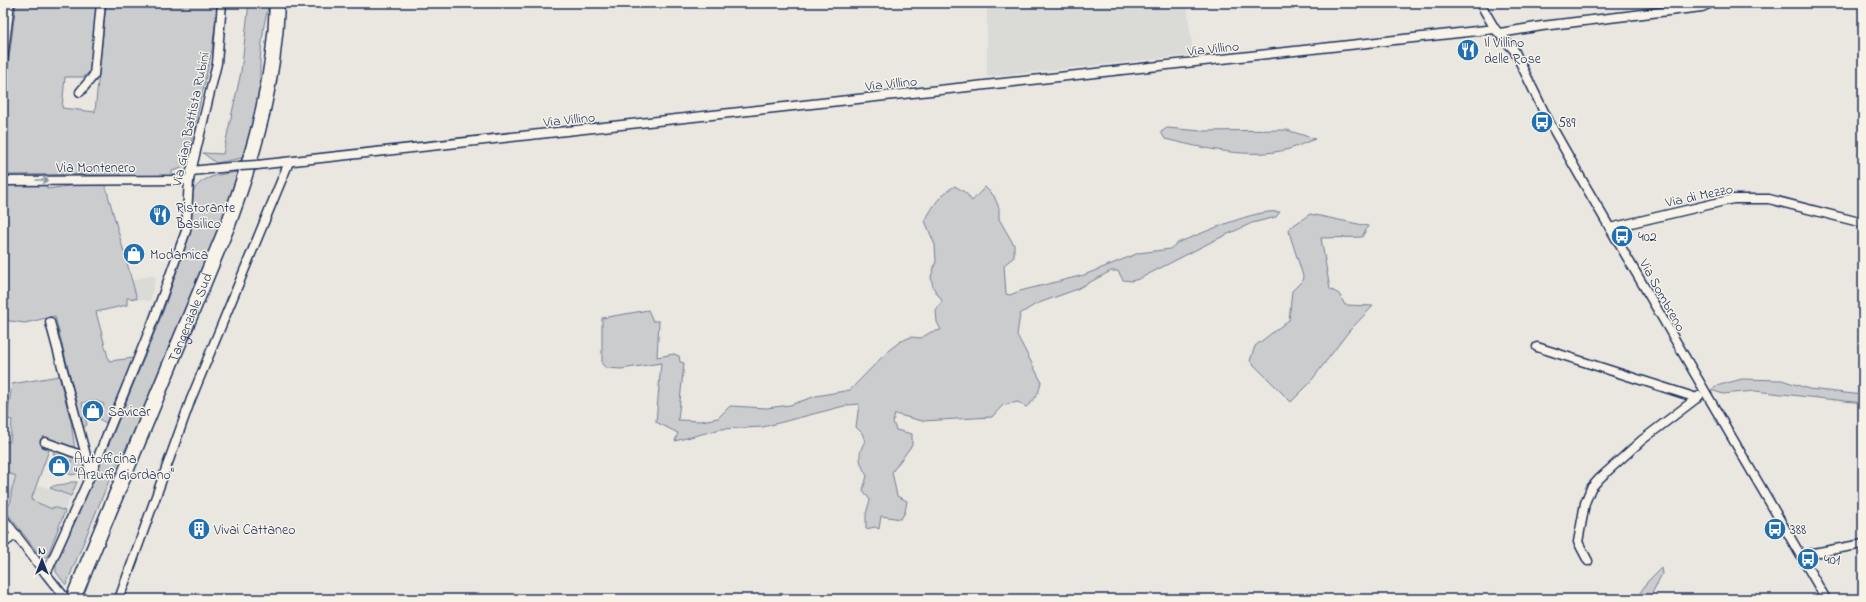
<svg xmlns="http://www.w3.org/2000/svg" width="1866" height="602" font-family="'Indie Flower',sans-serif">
  <rect width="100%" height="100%" fill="#eae7e0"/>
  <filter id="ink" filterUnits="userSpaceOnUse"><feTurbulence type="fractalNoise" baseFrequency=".025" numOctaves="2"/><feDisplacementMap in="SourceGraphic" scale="8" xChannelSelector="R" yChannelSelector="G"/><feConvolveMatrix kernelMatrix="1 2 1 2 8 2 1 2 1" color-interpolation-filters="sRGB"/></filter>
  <g filter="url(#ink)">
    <g fill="#dadad6">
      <path d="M987 3H1187L1193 55 987 77Z"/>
      <path d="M149 276H156L150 301 137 299 130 281Z"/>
      <path d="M3 471 16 476 11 492V502L5 510 3 507 5 502 3 499Z"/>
      <path d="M36 484 71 496 65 511 53 507 52 509 30 500Z"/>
    </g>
    <g fill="#cbcccd" stroke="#737e96">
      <path d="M16 3H98L90 71 84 77H65L62 108 95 112 106 3H218L212 50 190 147 189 166 172 171V178H120V174L3 175V107Z"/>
      <path d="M249 3H269L264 25 260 60V85L253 124 242 158 216 163 203 153 223 154 241 72Z"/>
      <path d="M1167 128 1201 131 1287 130 1315 139C1306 142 1297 147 1289 149 1250 160 1203 148 1165 139L1161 132Z"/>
      <path d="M238 172 224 215 136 428 108 483 66 585 56 572V564L111 439 164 309 191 229 193 192C200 176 222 174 238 172Z"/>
      <path d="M47 184V189L83 184H105L137 299 127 298V305L96 312 109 361 134 358 106 423 99 419 104 404 93 400 82 403 87 425 83 428 55 316 25 323 3 320V186Z"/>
      <path d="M955 186 966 193 972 201 985 187 994 196 999 208V219L1014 245V257L1004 265 1006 294 1010 295 1020 291 1084 275 1139 253 1170 249 1177 243C1201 234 1257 208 1280 212L1276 217 1252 223 1213 241 1139 279 1131 281 1123 280 1118 271H1111L1075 290 1036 304 1020 314 1017 335 1041 381C1040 392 1035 400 1026 407L1018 402 1003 405 992 417 922 421 895 414 893 422 896 430 912 434V445L892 472 897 496 907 501 905 512 901 519 881 516 879 529 875 527 866 529V514L870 500 863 490 867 476C859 462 857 455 865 441L862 433 856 427 859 404 848 405 763 427 721 429 675 441 678 433 656 422 661 363 621 369 606 368 602 364V318L648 310 653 321H659L657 357 674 354 679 356 680 362 684 363 678 420 701 421 718 418 730 406 767 408 790 405 816 396 850 390 889 350 901 341 911 337 921 338 931 332 941 330 937 322 936 311 942 301 933 287 931 277 936 261 935 245 925 221C933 206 940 194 955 186Z"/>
      <path d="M1310 214 1368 226 1362 237 1321 238 1330 289 1339 294 1345 305 1373 306 1349 331 1308 385 1291 402 1250 361 1255 346 1289 320 1292 291 1304 279 1288 229Z"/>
      <path d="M59 376 71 422 75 450 43 437 42 447 49 450 31 500 52 509 53 507 65 511 47 557H41L5 510 11 502V492L16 476 3 471 4 441 10 442 12 420 7 419 12 384Z"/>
      <path d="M1742 379 1782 380 1809 389 1863 395V403L1755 391 1723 394 1711 390 1716 386Z"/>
      <path d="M55 450 85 462 82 472 72 475 67 473 72 461 53 454Z"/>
      <path d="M71 482H77L71 496 50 488C57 483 64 486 71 482Z"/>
      <path d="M1661 568 1662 574 1649 599H1636L1648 581Z"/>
    </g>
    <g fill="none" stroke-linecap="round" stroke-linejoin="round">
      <g stroke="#1b2f5e" stroke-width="11">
        <g id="minor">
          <path d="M1480 3 1495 29 1514 50 1548 120 1586 187 1826 599"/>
          <path d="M1500 33 1542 26 1702 7 1711 3"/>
          <path d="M3 59 10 3"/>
          <path d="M80 92 94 75 101 3"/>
          <path d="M257 165 1495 29"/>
          <path d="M191 171 240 166"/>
          <path d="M3 181 189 180"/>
          <path d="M1610 228 1733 199H1769L1863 223"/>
          <path d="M50 322 91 474"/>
          <path d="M1537 347 1697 398 1699 396"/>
          <path d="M45 442 86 457"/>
          <path d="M3 518 46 574 91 474 154 319 186 231 189 180 217 63 222 3"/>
          <path d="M3 544 16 534"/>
          <path d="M1802 557 1808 554 1863 544"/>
          <path d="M1588 561 1578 542 1585 503 1591 488 1600 478 1642 440 1697 398"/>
          <path d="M119 599 191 399 289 162"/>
        </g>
      </g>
      <g stroke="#1b2f5e" stroke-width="17">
        <g id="trunk">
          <path id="s1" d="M73 599 229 222C255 151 275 79 277 3"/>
        </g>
      </g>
      <use href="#minor" stroke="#f7f3e8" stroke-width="8"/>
      <use href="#trunk" stroke="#f7f3e8" stroke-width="14"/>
      <g stroke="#1b2f5e" stroke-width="11" stroke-linecap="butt">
        <g id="minor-bridge">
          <path d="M240 166 257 165"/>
          <path d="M46 574 66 599"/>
        </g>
      </g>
      <use href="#minor-bridge" stroke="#f7f3e8" stroke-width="8"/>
    </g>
    <defs><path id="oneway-shaft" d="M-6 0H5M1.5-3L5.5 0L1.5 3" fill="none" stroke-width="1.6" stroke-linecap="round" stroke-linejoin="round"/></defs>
    <use stroke="#8991a3" href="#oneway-shaft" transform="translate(42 180)"/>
  </g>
  <defs>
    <g id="restaurant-disc" transform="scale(1.15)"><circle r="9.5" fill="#1f6fb2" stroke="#f7f3e8"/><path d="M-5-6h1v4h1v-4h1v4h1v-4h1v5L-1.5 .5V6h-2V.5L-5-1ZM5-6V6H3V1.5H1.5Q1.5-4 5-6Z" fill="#fff"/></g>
    <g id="bus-disc" transform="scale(1.15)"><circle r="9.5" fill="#1f6fb2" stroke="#f7f3e8"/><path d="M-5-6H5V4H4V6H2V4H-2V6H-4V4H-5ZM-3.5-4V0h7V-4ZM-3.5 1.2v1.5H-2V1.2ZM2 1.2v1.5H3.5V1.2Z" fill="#fff"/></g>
    <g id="shop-disc" transform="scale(1.15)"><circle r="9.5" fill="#1f6fb2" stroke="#f7f3e8"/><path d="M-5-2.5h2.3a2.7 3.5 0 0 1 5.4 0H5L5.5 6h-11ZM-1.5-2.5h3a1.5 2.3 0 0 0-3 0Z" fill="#fff"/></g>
    <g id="building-disc" transform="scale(1.15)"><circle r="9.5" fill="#1f6fb2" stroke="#f7f3e8"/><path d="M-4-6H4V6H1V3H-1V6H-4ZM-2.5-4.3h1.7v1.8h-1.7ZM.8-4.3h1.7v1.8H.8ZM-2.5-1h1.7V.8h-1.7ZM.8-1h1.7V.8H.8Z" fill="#fff"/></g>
  </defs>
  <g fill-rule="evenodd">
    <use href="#restaurant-disc" x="1468" y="50"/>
    <use href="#bus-disc" x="1542" y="122"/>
    <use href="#restaurant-disc" x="160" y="215"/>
    <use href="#bus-disc" x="1622" y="236"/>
    <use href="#shop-disc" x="134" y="254"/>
    <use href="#shop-disc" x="93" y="411"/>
    <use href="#shop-disc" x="59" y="466"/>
    <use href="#building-disc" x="199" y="529"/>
    <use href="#bus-disc" x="1775" y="529"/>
    <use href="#bus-disc" x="1808" y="559"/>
  </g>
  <g text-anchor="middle" stroke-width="3" stroke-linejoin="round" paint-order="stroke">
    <g font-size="14" fill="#1b2f5e" stroke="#f7f3e8" text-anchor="start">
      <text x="1484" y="47">Il Villino<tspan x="1484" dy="16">delle Rose</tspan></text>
      <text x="1558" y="127">589</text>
      <text x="176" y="212">Ristorante<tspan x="176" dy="16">Basilico</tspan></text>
      <text x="1638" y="241">402</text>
      <text x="150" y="259">Modamica</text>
      <text x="108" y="416">Savicar</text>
      <text x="74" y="463">Autofficina<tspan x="74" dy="16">"Arzuffi Giordano"</tspan></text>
      <text x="214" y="534">Vivai Cattaneo</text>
      <text x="1790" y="534">388</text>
      <text x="1824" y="564">401</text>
    </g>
    <g font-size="14" fill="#1b2f5e" stroke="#f7f3e8">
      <text transform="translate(1213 48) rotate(-6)" y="5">Via Villino</text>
      <text transform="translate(891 83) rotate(-6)" y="5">Via Villino</text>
      <text transform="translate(190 119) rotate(-78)" y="5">Via Gian Battista Rubini</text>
      <text transform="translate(569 119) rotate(-6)" y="5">Via Villino</text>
      <text x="96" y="172">Via Montenero</text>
      <text transform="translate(1699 195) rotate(-12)" y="5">Via di Mezzo</text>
      <text transform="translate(1663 295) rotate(61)" y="5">Via Sombreno</text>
      <text dy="5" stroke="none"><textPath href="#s1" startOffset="305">Tangenziale Sud</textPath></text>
    </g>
  </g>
  <rect width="1866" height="602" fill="none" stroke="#f7f3e8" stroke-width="16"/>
  <rect x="8" y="8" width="1850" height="586" fill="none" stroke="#1b2f5e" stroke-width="1.5" filter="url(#ink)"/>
  <g transform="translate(42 560)" stroke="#f7f3e8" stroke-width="3" paint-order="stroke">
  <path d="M0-3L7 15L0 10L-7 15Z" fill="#1b2f5e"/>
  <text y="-6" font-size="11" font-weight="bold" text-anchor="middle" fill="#1b2f5e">N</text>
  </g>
</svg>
